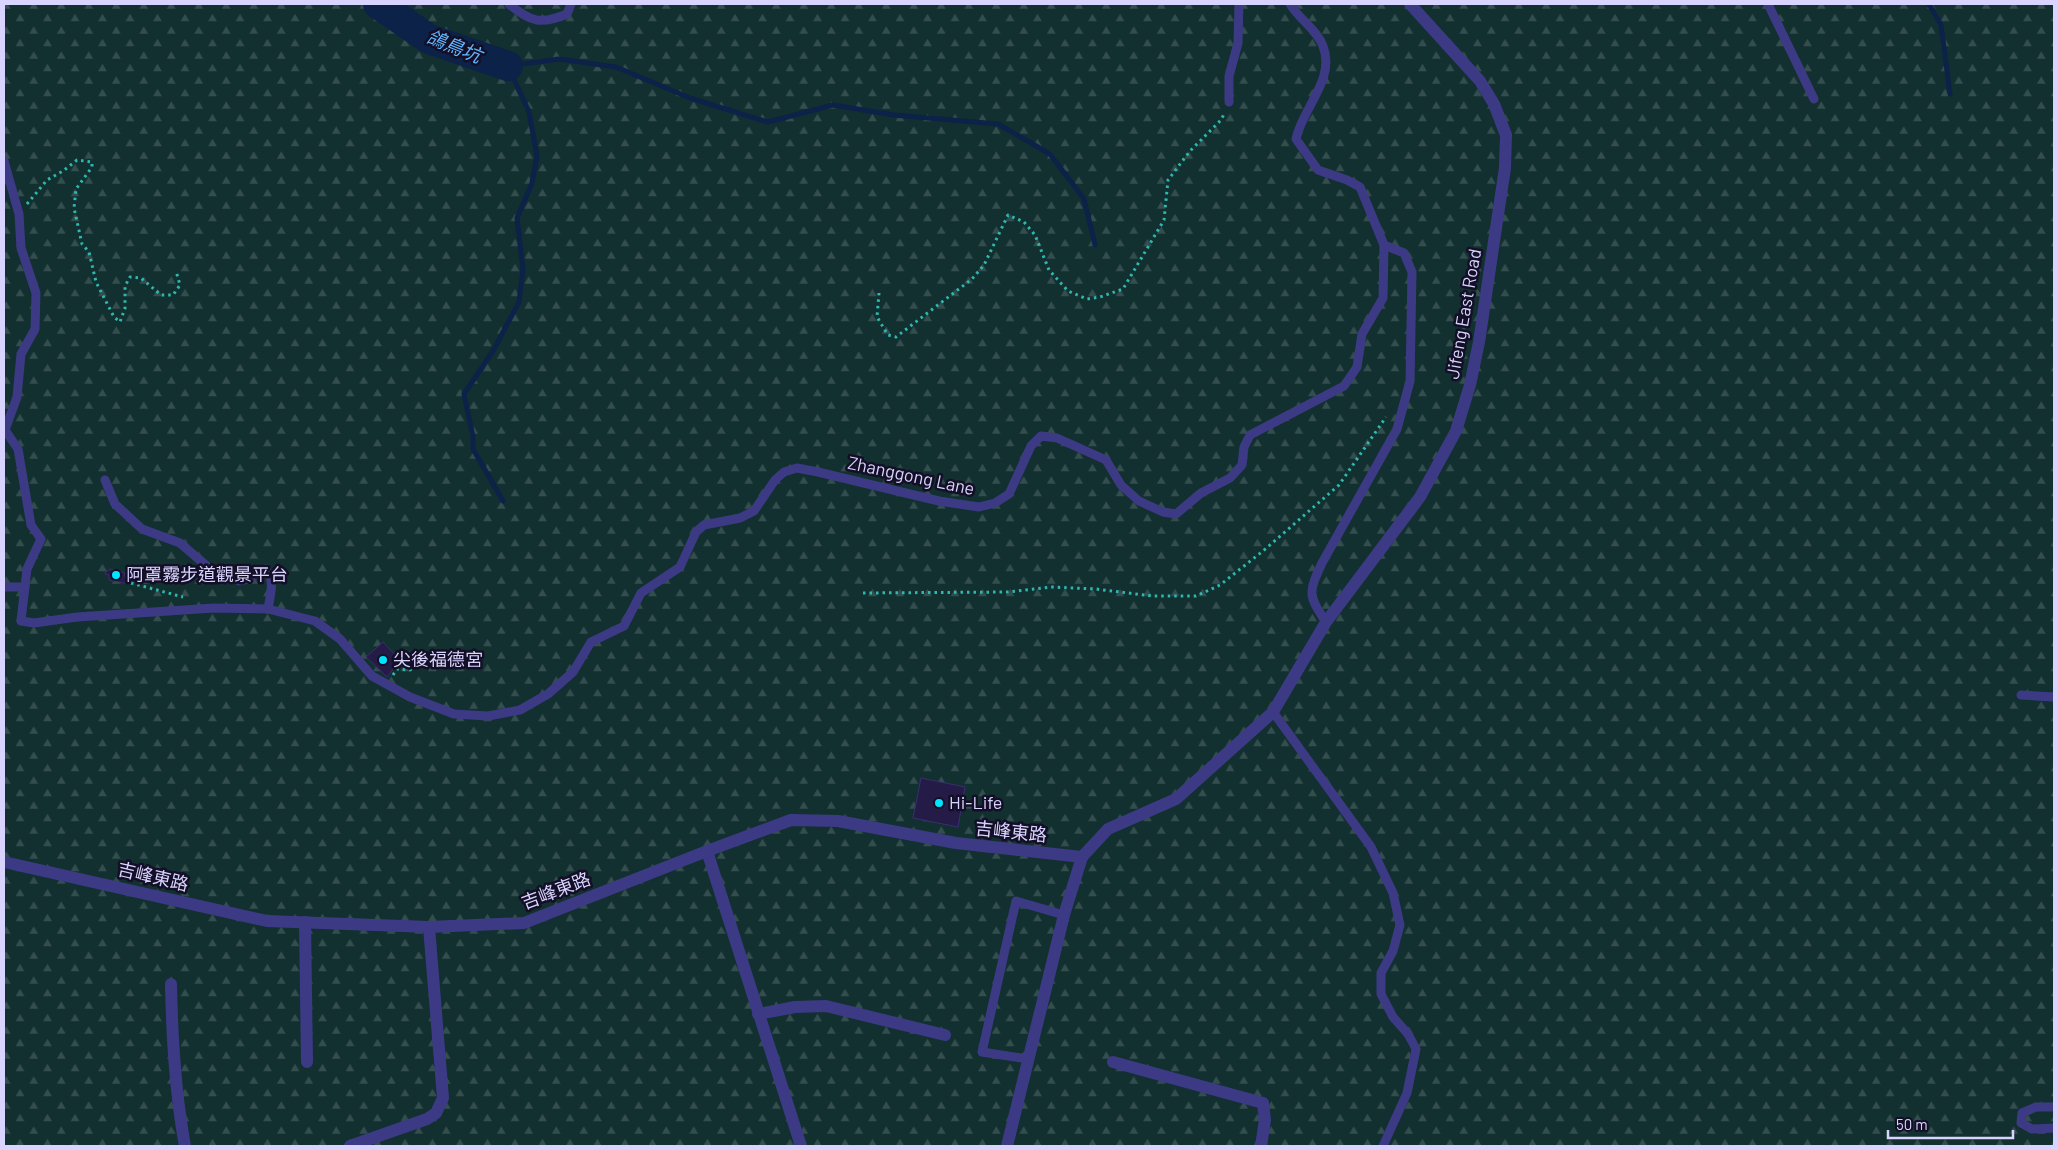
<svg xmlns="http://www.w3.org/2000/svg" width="2058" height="1150" font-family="Barlow,'Noto Sans TC',sans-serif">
  <defs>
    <pattern id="forest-firs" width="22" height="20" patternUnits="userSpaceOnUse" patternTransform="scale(1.25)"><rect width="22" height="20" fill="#12302f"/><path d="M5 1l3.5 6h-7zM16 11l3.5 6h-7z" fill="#344d4e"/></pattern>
  </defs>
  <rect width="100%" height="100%" fill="#130f26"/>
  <rect fill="url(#forest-firs)" x="4" y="4" width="2050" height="1142"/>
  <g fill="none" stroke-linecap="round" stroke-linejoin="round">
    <g stroke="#0c2248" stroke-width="5">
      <path d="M1929 4 1941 25 1950 94"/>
      <path d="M503 501 473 449V437L464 394 493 351 519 302 523 269 517 218 532 183 537 156 529 112 508 66 559 59 616 67 690 98 768 122 833 105 894 115 998 124 1050 154 1084 199 1095 245"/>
    </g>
    <path stroke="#0c2248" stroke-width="30" d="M378 4 429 39 508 66"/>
  </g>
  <g fill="#241b47" stroke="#3b2d73">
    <path d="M110 569 125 573 124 576 131 578 129 584 109 580V575L105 574 106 572Z"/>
    <path d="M383 642 400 660 387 677 366 657Z"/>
    <path d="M921 778 965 787 958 827 913 818Z"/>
  </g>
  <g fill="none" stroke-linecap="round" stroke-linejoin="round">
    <g stroke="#2fb8b0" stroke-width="3" stroke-dasharray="2.5 4" stroke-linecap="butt">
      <path d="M27 204 47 180 63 171 77 160 92 162V167L76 189 74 208 82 244 89 252 96 282 114 317 120 322 125 308V286L130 277 141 278 161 295H173L180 285 176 271"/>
      <path d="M879 293 877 317 888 335 896 337 972 279 984 265 1008 215 1024 222 1035 235 1049 270 1068 291 1087 299 1100 297 1123 289 1164 220 1168 180 1190 151 1221 120 1225 112"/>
      <path d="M128 579 126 575H129L130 578"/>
      <path d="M131 583 183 597"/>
      <path d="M863 593 1008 592 1051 587 1096 589 1152 596H1196L1220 585 1263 551 1339 485 1386 417"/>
      <path d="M393 675 397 669 410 670 418 666"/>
    </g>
    <g stroke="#3d3a85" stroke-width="9">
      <path d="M509 4C530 22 541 25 567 14L571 4"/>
      <path d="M1768 4 1814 99"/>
      <path d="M1229 102V76L1238 43 1239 4"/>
      <path d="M4 161 19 214 21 248 36 293 35 329 21 354 17 397 5 430 18 449 31 525 41 539 27 569 21 621 34 623 77 617 214 608 268 609 315 621 340 639 372 676 410 697 454 714 488 716 520 710 548 694 573 672 591 642 624 626 641 593 680 567 696 532 704 525 740 518 754 511 775 480 784 472 797 468 818 472 939 501 979 507 995 503 1009 494 1031 446 1041 436 1057 438 1106 460 1121 485 1139 501 1163 512 1176 514 1201 493 1230 478 1242 465 1244 447 1250 435 1344 386 1357 367 1362 334 1383 298 1384 245 1360 187 1347 180 1318 170 1296 139C1302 108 1336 80 1323 46 1317 30 1299 19 1290 4"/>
      <path d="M105 480 115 504 142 529 180 543 216 574 240 581 248 579 265 569C276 581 270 595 268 609"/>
      <path d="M4 587H25"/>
      <path d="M1326 622C1308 595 1308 593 1322 563L1397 429 1410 381 1412 272 1404 253 1384 245"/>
      <path d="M2021 695 2054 697"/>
      <path d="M1273 712 1371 847 1393 893 1400 925 1393 951 1381 973V994L1393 1017 1408 1034 1416 1049 1407 1093 1383 1146"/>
      <path d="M1028 1059 982 1052 1016 901 1064 915"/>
      <path d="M2054 1107H2036L2022 1113 2021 1123 2032 1129 2054 1128"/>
    </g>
    <g stroke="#3d3a85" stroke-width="12">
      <path d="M707 851 801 1146"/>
      <path d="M4 862 267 921 429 927 524 923 707 851 791 820 838 821 956 843 1082 857"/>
      <path d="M305 922 307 1062"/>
      <path d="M171 984C172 1039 175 1092 185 1146"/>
      <path d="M758 1014 795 1007 826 1006 945 1035"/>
      <path d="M1113 1062 1263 1103 1265 1120 1261 1146"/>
      <path d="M350 1146 427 1119 436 1113 443 1098 429 927"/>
      <path d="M1007 1146 1064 915 1082 857 1108 829 1176 799 1273 712 1326 622 1420 497 1456 431 1470 385 1479 342 1505 168 1506 135 1494 104 1480 81 1410 4"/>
    </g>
  </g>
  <g fill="#00e5ff" stroke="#130f26" stroke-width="2">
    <circle cx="116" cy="575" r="5"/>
    <circle cx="383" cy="660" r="5"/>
    <circle cx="939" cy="803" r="5"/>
  </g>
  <g text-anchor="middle" stroke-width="5" stroke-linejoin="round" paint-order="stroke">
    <g font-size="18" fill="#d9d4ff" stroke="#130f26">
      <text transform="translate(1464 314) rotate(-80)" y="6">Jifeng East Road</text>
      <text transform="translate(911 476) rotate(12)" y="6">Zhanggong Lane</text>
      <text transform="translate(1011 832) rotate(6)" y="6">吉峰東路</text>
      <text transform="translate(153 877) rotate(13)" y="6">吉峰東路</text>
      <text transform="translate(556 891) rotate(-21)" y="6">吉峰東路</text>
    </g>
    <g font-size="18" fill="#d9d4ff" stroke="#130f26" text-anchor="start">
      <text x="126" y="581">阿罩霧步道觀景平台</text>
      <text x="393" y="666">尖後福德宮</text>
      <text x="949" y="809">Hi-Life</text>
    </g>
    <g font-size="19" font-style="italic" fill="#62b6ff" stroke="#130f26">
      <text transform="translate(454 46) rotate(22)" y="7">鴿鳥坑</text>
    </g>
  </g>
  <rect width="2058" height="1150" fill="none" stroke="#d9d4ff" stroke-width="10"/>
  <path d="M1888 1130v8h125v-8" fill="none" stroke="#d9d4ff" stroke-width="2.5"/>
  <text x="1896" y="1130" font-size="15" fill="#d9d4ff" stroke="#130f26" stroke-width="4" paint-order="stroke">50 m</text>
</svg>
